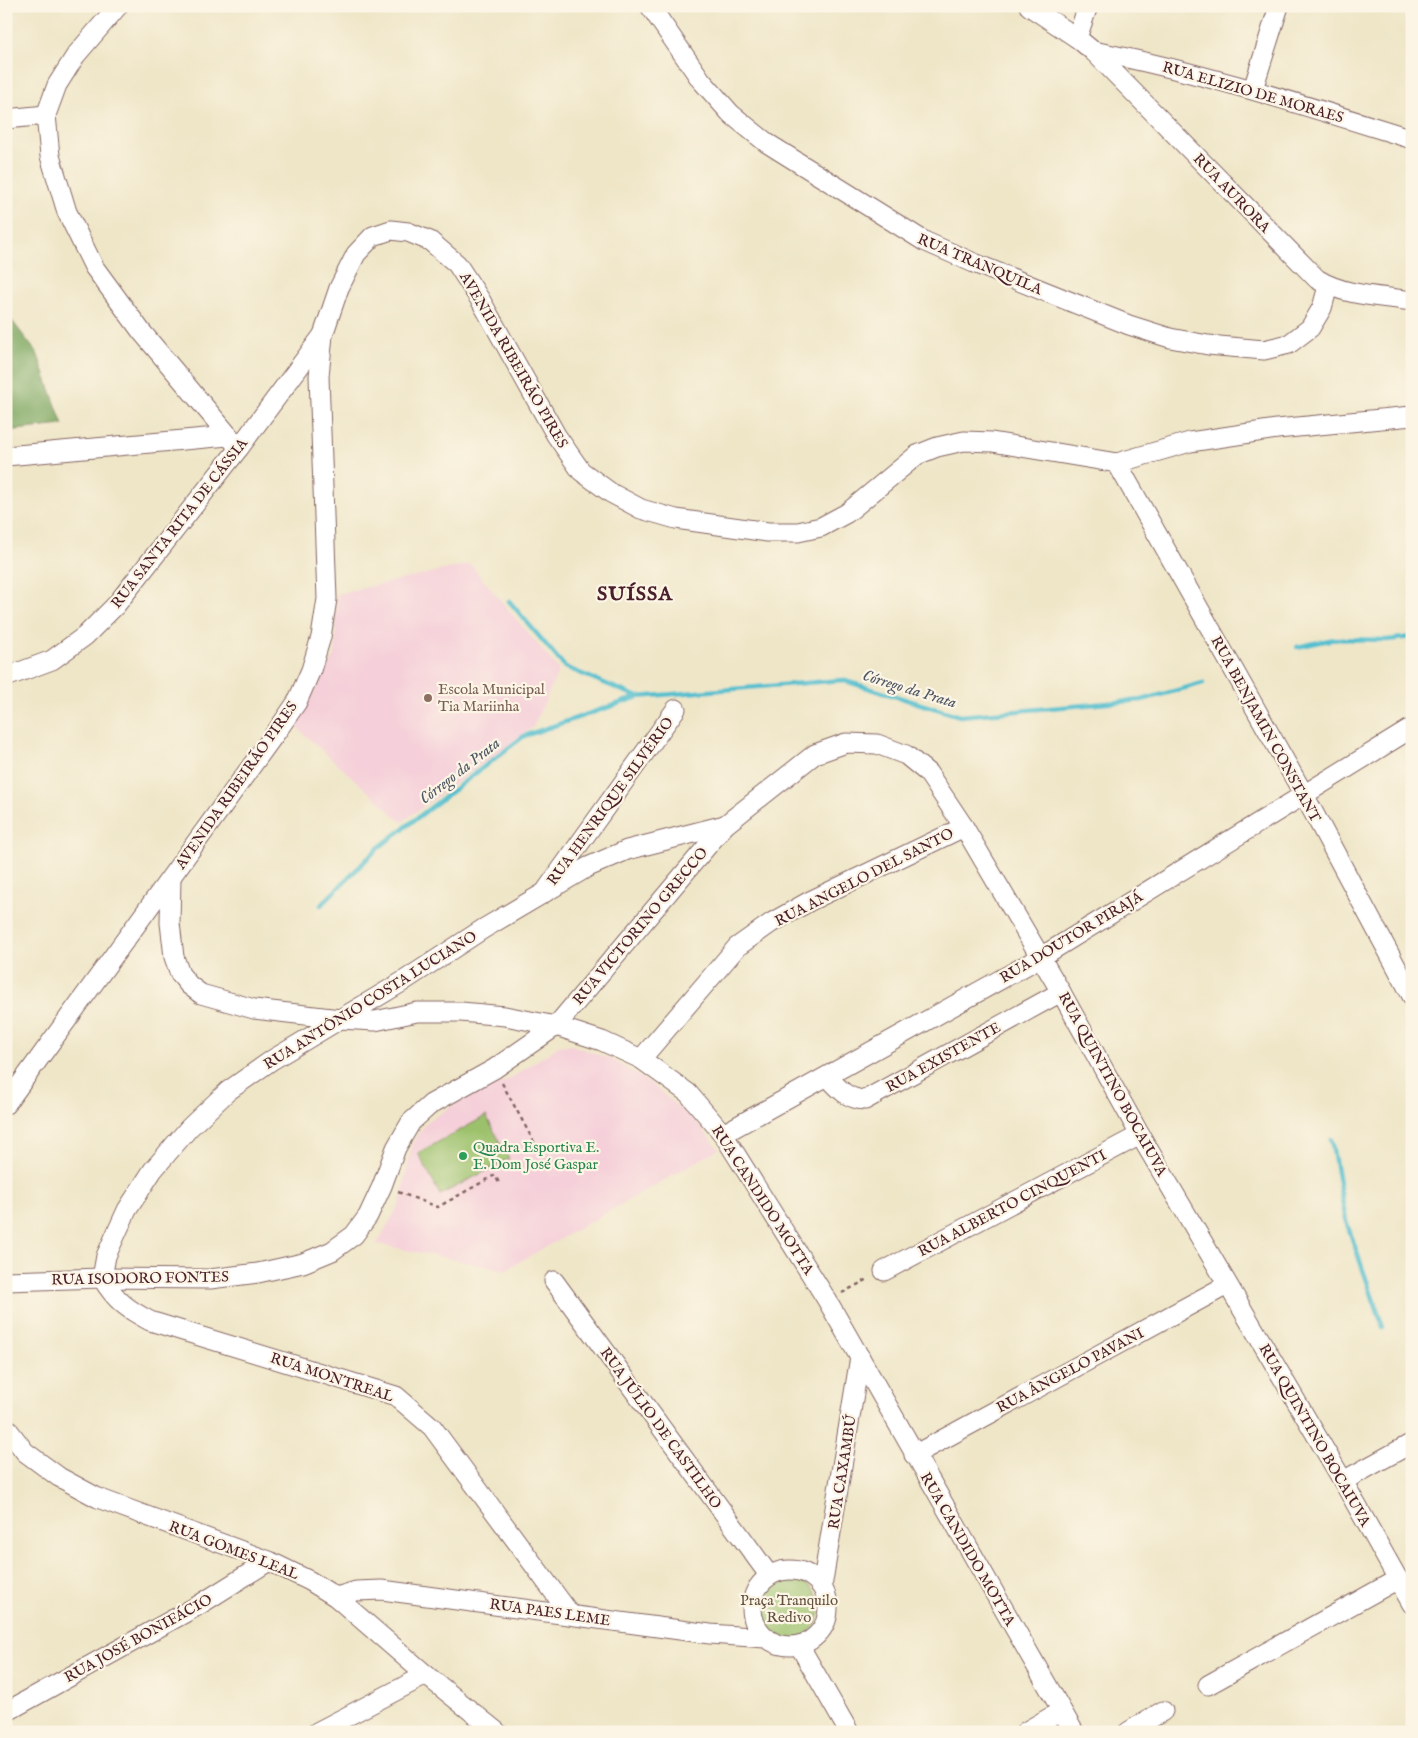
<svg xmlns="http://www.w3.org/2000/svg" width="1418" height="1738" font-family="'IM FELL English',serif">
  <rect width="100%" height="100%" fill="#fcf5e5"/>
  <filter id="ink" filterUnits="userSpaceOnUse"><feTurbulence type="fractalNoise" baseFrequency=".02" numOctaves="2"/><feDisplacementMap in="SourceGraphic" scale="10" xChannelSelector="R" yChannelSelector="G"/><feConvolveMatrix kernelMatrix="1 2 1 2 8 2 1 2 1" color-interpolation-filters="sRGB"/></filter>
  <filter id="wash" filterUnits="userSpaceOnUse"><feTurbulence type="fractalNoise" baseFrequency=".0096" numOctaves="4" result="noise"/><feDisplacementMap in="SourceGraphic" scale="20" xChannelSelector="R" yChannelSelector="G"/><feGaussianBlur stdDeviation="1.12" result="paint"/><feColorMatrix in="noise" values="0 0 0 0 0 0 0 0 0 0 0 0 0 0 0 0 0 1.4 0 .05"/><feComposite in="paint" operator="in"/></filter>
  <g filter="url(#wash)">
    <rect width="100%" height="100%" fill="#efe6c8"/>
    <g fill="#f5cfd9">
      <path d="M470 564 559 670 533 727 402 822 295 726 335 655 337 594Z"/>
      <path d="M571 1045 611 1059 649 1082 696 1122 719 1149 505 1270 377 1244 400 1203 411 1148 417 1135 428 1121 457 1103 510 1079 559 1046Z"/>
    </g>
    <g fill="#9cc16c" stroke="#73704c">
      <path d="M486 1116 509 1159 440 1195 418 1153Z"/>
      <circle cx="789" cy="1609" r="31"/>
    </g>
    <path fill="#7da760" stroke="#646346" d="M6 313 37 353 63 425 6 431Z"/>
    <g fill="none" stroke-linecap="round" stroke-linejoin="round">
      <g stroke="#54bfcf" stroke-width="4.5">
        <path d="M509 601 565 667 638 697"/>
        <path d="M1297 647 1334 639 1387 640 1412 637"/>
        <path d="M321 905 378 848 524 736 638 697 842 680 960 716 1142 700 1203 683"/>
        <path d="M1331 1139 1346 1221 1383 1327"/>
      </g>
    </g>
  </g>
  <g filter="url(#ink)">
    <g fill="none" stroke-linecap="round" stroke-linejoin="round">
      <g stroke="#846562" stroke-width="21">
        <g id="minor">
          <path d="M118 6 76 55 57 85 46 115 50 156 67 212 94 267 141 331 239 448"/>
          <path d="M650 6 701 80 731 114 767 143 924 241 974 263 1129 325 1170 338 1208 345 1264 350 1289 344 1310 328 1322 308 1328 286"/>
          <path d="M1029 6 1077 38 1093 51 1317 279C1344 296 1381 296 1412 301"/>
          <path d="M1077 38 1088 6"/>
          <path d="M1093 51C1202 72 1306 106 1412 139"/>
          <path d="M1253 89 1279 6"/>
          <path d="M6 119 46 115"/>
          <path d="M6 456 228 436"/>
          <path d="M1117 463 1303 793 1412 996"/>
          <path d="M6 677 52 660 85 636 116 605 239 448 323 335"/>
          <path d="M171 878 170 923 174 957 180 974 189 985 201 994 254 1009 340 1019 375 1021 417 1012H461L505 1016 556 1026 602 1041 641 1059 688 1093 723 1134 827 1300 1074 1732"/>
          <path d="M547 889 676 709"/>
          <path d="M641 1059 737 947 771 923 810 901 964 827"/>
          <path d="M828 1077C839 1089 847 1099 865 1100L1061 992"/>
          <path d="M6 1104 277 731 297 702 311 670 321 637 327 599 319 376 323 335 339 288 356 254 373 236 391 230 408 232 430 241 457 264 481 301 556 435 581 471 611 493 641 509 676 519 768 532H798L821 527 847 513 917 455 937 447 964 441 992 442 1117 463 1190 442 1277 429 1412 416"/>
          <path d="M723 1134 1041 957 1412 728"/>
          <path d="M884 1271 1140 1135"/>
          <path d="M6 1281 102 1278 210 1279 258 1273 303 1263 332 1251 354 1235 368 1216 382 1186 396 1148 411 1122 431 1104 494 1069 556 1026 725 825 815 754 846 743 877 744 906 755 928 773 964 827 1061 992 1140 1135 1343 1481 1412 1604"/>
          <path d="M554 1281 769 1575"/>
          <path d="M6 1427 25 1452 59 1477 98 1498 269 1561 310 1581 336 1597 426 1675 497 1732"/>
          <path d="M914 1455 1227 1285"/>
          <path d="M1343 1481 1412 1443"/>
          <circle cx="790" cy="1608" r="38"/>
          <path d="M822 1587 860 1357"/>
          <path d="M336 1597 356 1591 382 1590 710 1634 765 1638"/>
          <path d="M570 1614 432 1427 396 1396 150 1321C127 1309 116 1301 102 1278L106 1256 127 1210 153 1170 189 1128 228 1091 272 1060 402 982 483 929 588 867 627 850 725 825"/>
          <path d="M799 1645 849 1732"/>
          <path d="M1208 1685 1398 1579"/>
          <path d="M6 1712 199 1605 269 1561"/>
          <path d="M317 1732 426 1675"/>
          <path d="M1025 1732 1061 1711"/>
          <path d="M1128 1732 1163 1711"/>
        </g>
      </g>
      <g stroke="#846562" stroke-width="2.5" stroke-dasharray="4 4" stroke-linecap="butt">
        <path d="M502 1083 535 1144"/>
        <path d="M398 1192 438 1207 495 1175 499 1183"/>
        <path d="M842 1293 870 1278"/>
      </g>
      <use href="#minor" stroke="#fff" stroke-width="19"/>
    </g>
  </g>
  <circle fill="#8d6e63" stroke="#fcf5e5" stroke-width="2" cx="428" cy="698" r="5"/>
  <circle fill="#2e9e5b" stroke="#fcf5e5" stroke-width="2" cx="463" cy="1156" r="5"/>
  <g text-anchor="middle" stroke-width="4.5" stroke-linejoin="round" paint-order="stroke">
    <g font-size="15" fill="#4a1f2b" stroke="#fcf5e5">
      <text transform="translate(1253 92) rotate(16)" y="5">RUA ELIZIO DE MORAES</text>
      <text transform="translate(1232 193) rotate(46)" y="5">RUA AURORA</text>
      <text transform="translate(980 264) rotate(23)" y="5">RUA TRANQUILA</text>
      <text transform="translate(514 360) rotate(60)" y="5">AVENIDA RIBEIRÃO PIRES</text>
      <text transform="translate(179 523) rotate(-52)" y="5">RUA SANTA RITA DE CÁSSIA</text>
      <text transform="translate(1266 729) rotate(61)" y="5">RUA BENJAMIN CONSTANT</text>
      <text transform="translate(236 785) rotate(-55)" y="5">AVENIDA RIBEIRÃO PIRES</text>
      <text transform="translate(610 801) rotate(-54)" y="5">RUA HENRIQUE SILVÉRIO</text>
      <text transform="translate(864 877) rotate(-27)" y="5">RUA ANGELO DEL SANTO</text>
      <text transform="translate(640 926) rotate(-50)" y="5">RUA VICTORINO GRECCO</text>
      <text transform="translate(1071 937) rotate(-31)" y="5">RUA DOUTOR PIRAJÁ</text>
      <text transform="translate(370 1000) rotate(-32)" y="5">RUA ANTÔNIO COSTA LUCIANO</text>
      <text transform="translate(943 1057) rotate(-29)" y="5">RUA EXISTENTE</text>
      <text transform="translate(1113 1084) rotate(61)" y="5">RUA QUINTINO BOCAIUVA</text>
      <text transform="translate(763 1200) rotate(57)" y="5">RUA CANDIDO MOTTA</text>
      <text transform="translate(1012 1203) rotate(-28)" y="5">RUA ALBERTO CINQUENTI</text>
      <text transform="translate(140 1278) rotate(-1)" y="5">RUA ISODORO FONTES</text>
      <text transform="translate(1070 1370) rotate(-28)" y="5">RUA ÂNGELO PAVANI</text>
      <text transform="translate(332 1377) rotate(18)" y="5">RUA MONTREAL</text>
      <text transform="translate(661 1428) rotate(54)" y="5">RUA JÚLIO DE CASTILHO</text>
      <text transform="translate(1315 1435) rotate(60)" y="5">RUA QUINTINO BOCAIUVA</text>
      <text transform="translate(842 1472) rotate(-81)" y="5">RUA CAXAMBÚ</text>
      <text transform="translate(968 1549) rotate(60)" y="5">RUA CANDIDO MOTTA</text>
      <text transform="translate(234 1550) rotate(21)" y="5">RUA GOMES LEAL</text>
      <text transform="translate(550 1612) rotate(8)" y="5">RUA PAES LEME</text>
      <text transform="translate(138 1638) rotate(-29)" y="5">RUA JOSÉ BONIFÁCIO</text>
    </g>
    <g font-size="15" fill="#785e54" stroke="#fcf5e5" text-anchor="start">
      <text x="438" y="694">Escola Municipal<tspan x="438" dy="17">Tia Mariinha</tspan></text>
    </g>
    <g font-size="15" fill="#27864d" stroke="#fcf5e5" text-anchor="start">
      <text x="473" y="1152">Quadra Esportiva E.<tspan x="473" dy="17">E. Dom José Gaspar</tspan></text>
    </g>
    <g font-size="15" fill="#63503e" stroke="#fcf5e5">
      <text x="789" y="1605">Praça Tranquilo<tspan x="789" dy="17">Redivo</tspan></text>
    </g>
    <g font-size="16" font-style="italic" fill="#4e5764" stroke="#fcf5e5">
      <text transform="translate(910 688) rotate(17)" y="6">Córrego da Prata</text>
      <text transform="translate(459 770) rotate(-38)" y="6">Córrego da Prata</text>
    </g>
    <g font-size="20" font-weight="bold" letter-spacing="1" fill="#4a1f2b" stroke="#fcf5e5">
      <text x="635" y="600">SUÍSSA</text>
    </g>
  </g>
  <rect width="1418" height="1738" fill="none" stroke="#fcf5e5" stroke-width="25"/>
</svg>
